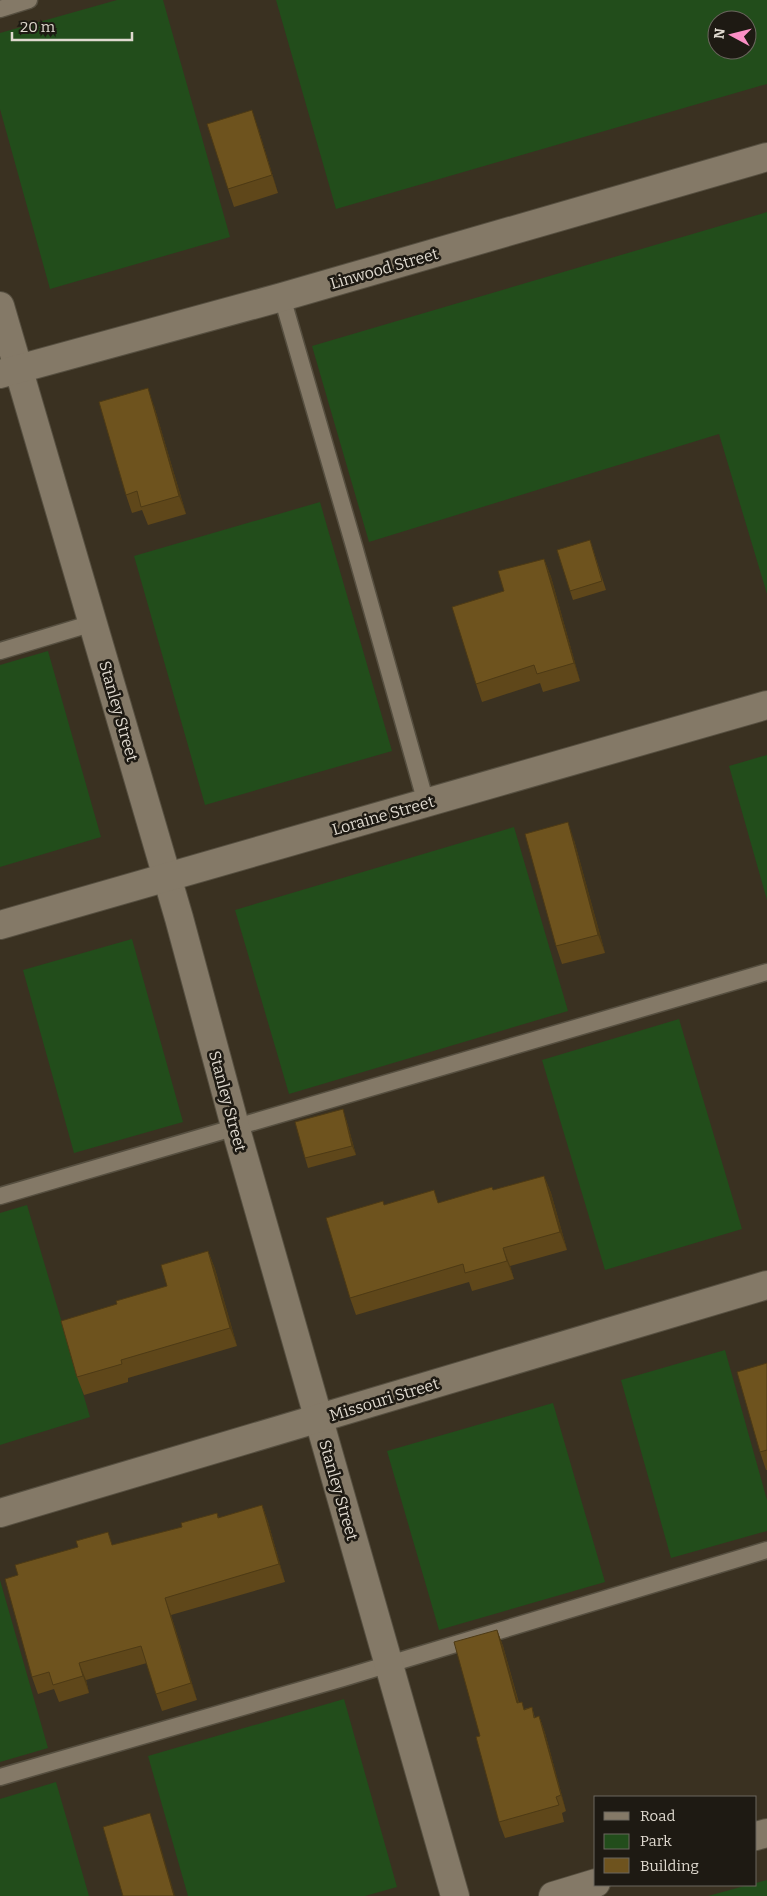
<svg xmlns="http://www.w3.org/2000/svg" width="767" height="1896" font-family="Bitter,serif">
  <rect width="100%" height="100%" fill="#3a3121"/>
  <g fill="#224d1b" fill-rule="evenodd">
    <path d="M117 0H163L230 237 50 289 0 109V33Z"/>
    <path d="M276 0H767V84L336 209ZM717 20H747V50H717Z"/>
    <path d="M767 212V594L719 434 369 542 312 346Z"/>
    <path d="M320 502 392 751 205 805 134 556Z"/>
    <path d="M48 651 101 837 0 867V665Z"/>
    <path d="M767 755V900L729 766Z"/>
    <path d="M514 827 568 1011 289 1094 235 910Z"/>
    <path d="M132 939 183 1122 74 1153 23 970Z"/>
    <path d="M679 1019 742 1229 605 1270 542 1060Z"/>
    <path d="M27 1205 90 1417 0 1445V1213Z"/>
    <path d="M725 1350 767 1500V1531L671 1558 621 1380Z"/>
    <path d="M553 1403 605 1582 439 1630 387 1451Z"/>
    <path d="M0 1580 48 1748 0 1762Z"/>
    <path d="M344 1699 397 1887 365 1896H188L148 1756Z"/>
    <path d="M56 1782 89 1896H0V1799Z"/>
    <path d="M767 1880V1896H708L748 1885H756V1883Z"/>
  </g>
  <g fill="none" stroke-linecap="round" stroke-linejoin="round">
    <g stroke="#564f40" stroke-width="19">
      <g id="service">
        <path d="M0 9 29 0"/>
        <path d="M282 297 354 546 426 803"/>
        <path d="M0 651 93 623"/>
        <path d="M0 1196 767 972"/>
        <path d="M0 1777 343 1678 767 1550"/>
      </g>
    </g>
    <g stroke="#564f40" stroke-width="30">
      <g id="minor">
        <path d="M0 306 179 918 235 1126 455 1896"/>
        <path d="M0 925 767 705"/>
        <path d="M0 1513 767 1285"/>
        <path d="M756 1836 767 1833"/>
        <path d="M553 1896 596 1883"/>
      </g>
    </g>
    <g stroke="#564f40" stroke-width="30">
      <path id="tertiary" d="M0 374 282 297 767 157"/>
    </g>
    <use href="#service" stroke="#847967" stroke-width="16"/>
    <use href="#minor" stroke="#847967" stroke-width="28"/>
    <use href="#tertiary" stroke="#847967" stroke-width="28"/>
  </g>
  <g fill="#5f471a">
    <path d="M258 128 278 193 234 207 228 189Z"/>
    <path d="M154 406 186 514 148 525 142 510 132 513 126 495Z"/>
    <path d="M590 540 606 590 573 600 570 591Z"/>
    <path d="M544 559 551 577 580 681 543 692 540 683 482 702 476 684 504 591Z"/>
    <path d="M574 840 605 953 562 964 556 946Z"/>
    <path d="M346 1119 356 1155 308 1168 305 1158Z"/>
    <path d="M544 1176 551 1193 567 1250 510 1266 514 1279 472 1291 469 1282 356 1315 350 1298 384 1205 434 1190 438 1203 493 1190Z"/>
    <path d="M208 1251 215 1269 237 1346 128 1378V1382L84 1395 77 1377 117 1304 167 1286Z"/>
    <path d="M767 1363V1470H766L760 1452Z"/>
    <path d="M262 1505 268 1522 285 1582 171 1615 197 1700 162 1711 156 1694 147 1663 86 1680 89 1693 59 1702 54 1689 38 1694 32 1677 113 1545 182 1527 217 1513 219 1518Z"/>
    <path d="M497 1630 503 1646 519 1703 524 1709 532 1707 535 1718 539 1716 545 1733 566 1811 562 1813 564 1822 505 1838 499 1822 480 1736Z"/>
  </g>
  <g fill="#4d3a15">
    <path d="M252 110 258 128 278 193 272 175Z"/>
    <path d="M148 388 154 406 186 514 179 496Z"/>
    <path d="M544 559 551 577 580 681 574 663Z"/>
    <path d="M568 822 574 840 605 953 598 935Z"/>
    <path d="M343 1109 346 1119 356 1155 352 1146Z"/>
    <path d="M544 1176 551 1193 567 1250 560 1232Z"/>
    <path d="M503 1248 510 1266 514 1279 507 1261Z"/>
    <path d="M208 1251 215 1269 237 1346 230 1328Z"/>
    <path d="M262 1505 268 1522 285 1582 279 1564Z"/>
    <path d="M165 1598 171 1615 197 1700 191 1683Z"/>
    <path d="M497 1630 503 1646 523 1719 517 1703Z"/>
    <path d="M79 1663 86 1680 89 1693 83 1676Z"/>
    <path d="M539 1716 545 1733 566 1811 561 1795Z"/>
    <path d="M150 1813 156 1831 175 1896H174Z"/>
  </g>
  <g fill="#6e531e" stroke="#4d3a15">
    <path d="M252 110 272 175 228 189 207 124Z"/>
    <path d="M148 388 179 496 141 507 137 491 126 495 99 402Z"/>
    <path d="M590 540 602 581 570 591 557 550Z"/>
    <path d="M544 559 574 663 537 674 534 665 476 684 452 607 504 591 498 571Z"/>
    <path d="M568 822 598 935 556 946 525 834Z"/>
    <path d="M343 1109 352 1146 305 1158 295 1122Z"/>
    <path d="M544 1176 560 1232 503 1248 507 1261 465 1273 463 1264 350 1298 326 1218 383 1201 384 1205 434 1190 438 1203 492 1187 493 1190Z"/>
    <path d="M208 1251 230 1328 121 1360 122 1364 77 1377 61 1321 117 1304 116 1301 167 1286 161 1265Z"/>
    <path d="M767 1363V1450L760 1452 737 1372Z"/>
    <path d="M262 1505 279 1564 165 1598 191 1683 156 1694 141 1646 79 1663 83 1676 53 1685 49 1672 32 1677 5 1579 18 1575 15 1565 78 1547 76 1541 108 1532 112 1545 182 1527 181 1523 217 1513 218 1518Z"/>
    <path d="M497 1630 517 1703 522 1702 524 1710 532 1707 534 1718 539 1716 561 1795 556 1797 559 1805 499 1822 476 1737 480 1736 454 1642Z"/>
    <path d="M150 1813 174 1896H123L103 1827Z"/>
  </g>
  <g text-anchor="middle" stroke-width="5" stroke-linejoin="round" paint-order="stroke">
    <g font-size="16" fill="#dfd9cf" stroke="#1e1a13">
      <text transform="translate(384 268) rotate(-16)" y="6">Linwood Street</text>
      <text transform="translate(119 711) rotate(74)" y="6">Stanley Street</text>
      <text transform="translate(383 815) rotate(-16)" y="6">Loraine Street</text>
      <text transform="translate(228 1101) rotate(75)" y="6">Stanley Street</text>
      <text transform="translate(384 1399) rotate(-17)" y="6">Missouri Street</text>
      <text transform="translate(339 1490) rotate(74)" y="6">Stanley Street</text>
    </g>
  </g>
  <rect x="594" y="1796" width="162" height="90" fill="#1e1a13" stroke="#6b665e"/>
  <rect x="604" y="1812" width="25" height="8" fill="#847967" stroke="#6b665e"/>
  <text x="640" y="1821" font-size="15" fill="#dfd9cf">Road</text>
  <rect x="604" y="1834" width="25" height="15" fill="#224d1b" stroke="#6b665e"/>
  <text x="640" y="1846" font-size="15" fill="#dfd9cf">Park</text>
  <rect x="604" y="1858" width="25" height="15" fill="#6e531e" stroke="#6b665e"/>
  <text x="640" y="1871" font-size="15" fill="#dfd9cf">Building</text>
  <g transform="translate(732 35) rotate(277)"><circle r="24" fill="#1e1a13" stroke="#6b665e"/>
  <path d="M0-4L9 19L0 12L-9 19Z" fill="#fb8fc5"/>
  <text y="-8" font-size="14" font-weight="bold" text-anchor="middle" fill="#dfd9cf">N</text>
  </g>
  <path d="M12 32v8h120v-8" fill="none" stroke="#dfd9cf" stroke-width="2.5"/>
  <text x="20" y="32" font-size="15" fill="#dfd9cf" stroke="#1e1a13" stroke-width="4" paint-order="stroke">20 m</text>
</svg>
